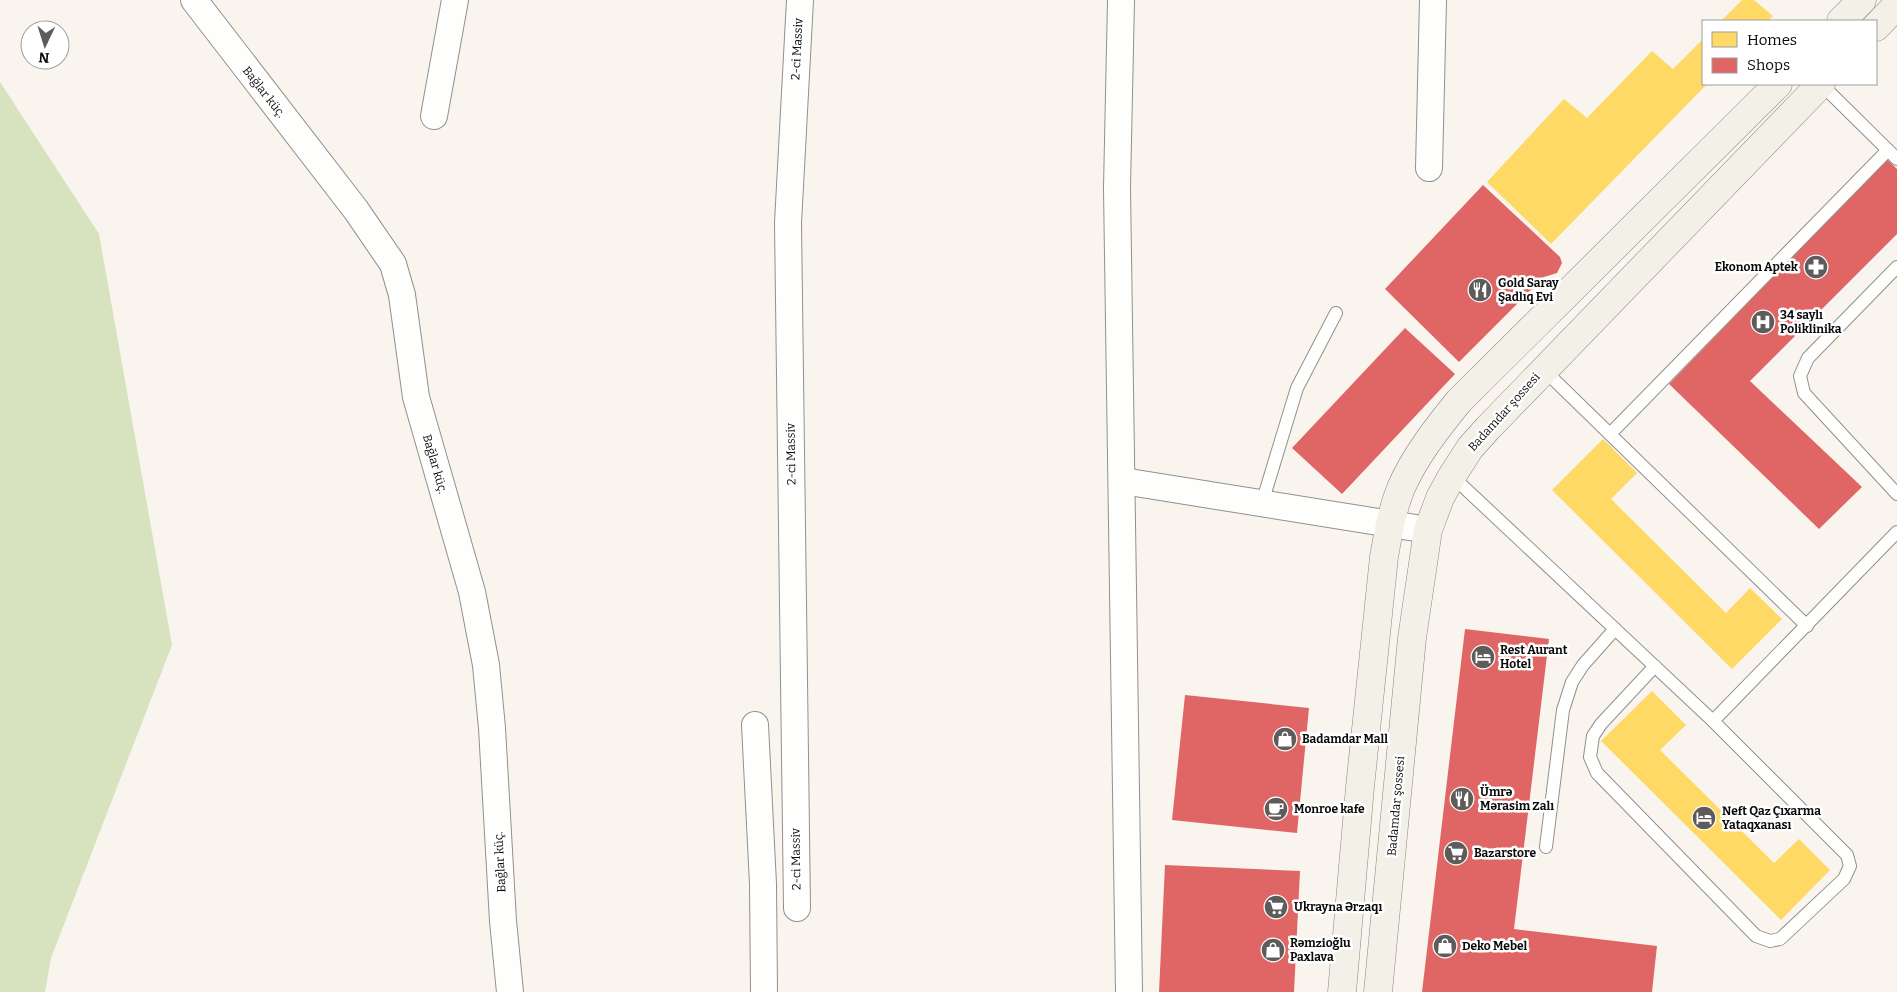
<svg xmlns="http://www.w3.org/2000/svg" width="1897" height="992" font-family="Bitter,serif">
  <rect width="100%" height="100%" fill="#f9f5ee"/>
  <path fill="#d7e2bf" d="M0 82 99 234 172 645 51 958 45 992H0Z"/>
  <g fill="#ffd966">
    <path d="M1742 0H1754L1773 16 1768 21H1721Z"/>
    <path d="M1703 39V84H1707L1551 244 1487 182 1564 99 1587 118 1652 51 1673 69Z"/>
    <path d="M1603 439 1637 473 1611 499 1726 613 1750 588 1782 619 1732 669 1552 490Z"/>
    <path d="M1652 691 1686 725 1660 750 1774 863 1799 839 1830 870 1781 920 1601 741Z"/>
  </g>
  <g fill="#e06666">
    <path d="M1887 159 1897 169V234L1750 381 1862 487 1819 529 1669 384Z"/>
    <path d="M1483 185 1560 257 1562 263 1557 273 1544 277 1459 362 1385 289Z"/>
    <path d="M1405 328 1455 374 1342 494 1292 448Z"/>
    <path d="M1465 629 1549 639 1514 929 1657 946 1652 992H1422Z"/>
    <path d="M1185 695 1309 708 1297 833 1172 820Z"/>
    <path d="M1165 865 1300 871 1294 992H1159Z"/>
  </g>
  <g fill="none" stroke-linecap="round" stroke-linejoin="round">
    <g stroke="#92908d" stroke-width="14">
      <g id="service">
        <path d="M1821 84 1897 159"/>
        <path d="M1897 267 1808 358 1800 376 1804 393 1897 494"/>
        <path d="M1543 369 1807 626"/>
        <path d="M1610 434 1888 150"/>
        <path d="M1452 476 1713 721 1847 855 1850 866 1844 879 1780 939 1770 941 1756 936 1597 773 1590 757 1593 736 1601 724 1655 666"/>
        <path d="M1262 503 1297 388 1336 313"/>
        <path d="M1713 721 1897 532"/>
        <path d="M1546 847 1563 710 1572 682 1583 665 1615 629"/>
      </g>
    </g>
    <g stroke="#92908d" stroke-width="28">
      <g id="minor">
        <path d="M194 0 356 210 393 264 402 295 416 397 472 592 486 665 492 728 503 921 510 992"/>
        <path d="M1121 0 1117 188 1129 992"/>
        <path d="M434 116 455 0"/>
        <path d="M1429 168 1433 0"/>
        <path d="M1123 481 1428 530"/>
        <path d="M755 725 763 884 764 992"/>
        <path d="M797 908 788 223 800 0"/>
      </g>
    </g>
    <g stroke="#888683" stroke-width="29">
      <g id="secondary">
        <path d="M1841 21 1862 0"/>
        <path d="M1876 27 1897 5"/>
        <path d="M1342 992 1360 787 1384 557C1388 534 1392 510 1401 488 1415 456 1437 428 1459 401L1778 84"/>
        <path d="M1378 992 1412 638 1428 530 1440 498 1452 476 1470 448 1488 428 1821 84"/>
      </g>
    </g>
    <use href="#service" stroke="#fefefc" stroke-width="12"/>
    <use href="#minor" stroke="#fefefc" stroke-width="26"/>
    <use href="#secondary" stroke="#f3f0e8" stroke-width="28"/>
  </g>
  <defs>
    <g id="pharmacy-disc" transform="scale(1.25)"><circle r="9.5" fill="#5e5c5a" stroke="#fff"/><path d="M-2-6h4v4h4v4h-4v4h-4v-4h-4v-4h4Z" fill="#fff"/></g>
    <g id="restaurant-disc" transform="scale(1.25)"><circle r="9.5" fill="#5e5c5a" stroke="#fff"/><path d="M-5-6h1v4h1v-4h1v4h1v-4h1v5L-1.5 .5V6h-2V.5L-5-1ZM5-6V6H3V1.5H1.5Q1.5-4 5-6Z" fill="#fff"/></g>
    <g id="hospital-disc" transform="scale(1.25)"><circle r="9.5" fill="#5e5c5a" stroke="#fff"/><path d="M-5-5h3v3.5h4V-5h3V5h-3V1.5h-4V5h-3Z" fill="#fff"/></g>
    <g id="hotel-disc" transform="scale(1.25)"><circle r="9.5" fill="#5e5c5a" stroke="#fff"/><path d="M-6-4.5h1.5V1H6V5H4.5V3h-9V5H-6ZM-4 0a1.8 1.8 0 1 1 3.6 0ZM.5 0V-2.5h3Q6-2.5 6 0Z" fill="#fff"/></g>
    <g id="shop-disc" transform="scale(1.25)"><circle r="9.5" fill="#5e5c5a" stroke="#fff"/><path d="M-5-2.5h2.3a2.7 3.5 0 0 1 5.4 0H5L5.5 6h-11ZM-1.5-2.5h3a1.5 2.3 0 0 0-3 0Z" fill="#fff"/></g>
    <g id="cafe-disc" transform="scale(1.25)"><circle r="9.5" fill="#5e5c5a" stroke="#fff"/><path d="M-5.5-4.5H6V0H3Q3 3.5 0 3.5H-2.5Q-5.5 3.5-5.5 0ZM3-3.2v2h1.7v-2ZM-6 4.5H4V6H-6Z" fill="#fff"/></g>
    <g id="supermarket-disc" transform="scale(1.25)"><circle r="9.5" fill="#5e5c5a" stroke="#fff"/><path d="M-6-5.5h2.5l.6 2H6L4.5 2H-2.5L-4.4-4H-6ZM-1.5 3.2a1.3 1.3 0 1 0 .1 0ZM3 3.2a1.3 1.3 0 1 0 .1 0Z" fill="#fff"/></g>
  </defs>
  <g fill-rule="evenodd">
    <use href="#pharmacy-disc" x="1816" y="267"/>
    <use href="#restaurant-disc" x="1480" y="290"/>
    <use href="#hospital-disc" x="1763" y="322"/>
    <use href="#hotel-disc" x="1483" y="657"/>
    <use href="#shop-disc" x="1285" y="739"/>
    <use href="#restaurant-disc" x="1462" y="799"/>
    <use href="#cafe-disc" x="1276" y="809"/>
    <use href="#hotel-disc" x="1704" y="818"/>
    <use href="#supermarket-disc" x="1456" y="853"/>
    <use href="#supermarket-disc" x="1276" y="907"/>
    <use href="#shop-disc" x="1445" y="946"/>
    <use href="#shop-disc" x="1273" y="950"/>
  </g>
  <g text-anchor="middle" stroke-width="5" stroke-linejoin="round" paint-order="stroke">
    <g font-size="12" fill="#0a0a0a" stroke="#fff">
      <text transform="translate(797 49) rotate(-87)" y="4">2-ci Massiv</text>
      <text transform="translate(264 92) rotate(52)" y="4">Bağlar küç.</text>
      <text transform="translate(1504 412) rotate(-48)" y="4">Badamdar şossesi</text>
      <text transform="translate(791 454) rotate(-91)" y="4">2-ci Massiv</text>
      <text transform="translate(435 464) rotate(74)" y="4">Bağlar küç.</text>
      <text transform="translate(1396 806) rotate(-85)" y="4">Badamdar şossesi</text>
      <text transform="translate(796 859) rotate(-91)" y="4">2-ci Massiv</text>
      <text transform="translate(500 862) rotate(-93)" y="4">Bağlar küç.</text>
    </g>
    <g font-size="12" font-weight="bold" fill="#0a0a0a" stroke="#fff" text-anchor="start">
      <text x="1798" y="271" text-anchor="end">Ekonom Aptek</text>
      <text x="1498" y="287">Gold Saray<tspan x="1498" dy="14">Şadlıq Evi</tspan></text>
      <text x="1780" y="319">34 saylı<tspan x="1780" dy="14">Poliklinika</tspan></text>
      <text x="1500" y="654">Rest Aurant<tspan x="1500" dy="14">Hotel</tspan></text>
      <text x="1302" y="743">Badamdar Mall</text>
      <text x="1480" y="796">Ümrə<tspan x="1480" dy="14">Mərasim Zalı</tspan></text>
      <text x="1294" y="813">Monroe kafe</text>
      <text x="1722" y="815">Neft Qaz Çıxarma<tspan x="1722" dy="14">Yataqxanası</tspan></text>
      <text x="1474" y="857">Bazarstore</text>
      <text x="1294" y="911">Ukrayna Ərzaqı</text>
      <text x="1290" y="947">Rəmzioğlu<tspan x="1290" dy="14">Paxlava</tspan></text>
      <text x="1462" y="950">Deko Mebel</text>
    </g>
  </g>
  <rect x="1702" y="20" width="175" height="65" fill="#ffffff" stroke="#9d9d9d"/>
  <rect x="1712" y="32" width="25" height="15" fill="#ffd966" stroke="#9d9d9d"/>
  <text x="1747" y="45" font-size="15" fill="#0a0a0a">Homes</text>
  <rect x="1712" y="58" width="25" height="15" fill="#e06666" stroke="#9d9d9d"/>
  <text x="1747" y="70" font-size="15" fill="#0a0a0a">Shops</text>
  <g transform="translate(45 45) rotate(184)"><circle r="24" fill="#ffffff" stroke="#9d9d9d"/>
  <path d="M0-4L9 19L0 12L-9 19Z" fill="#5e5c5a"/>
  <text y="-8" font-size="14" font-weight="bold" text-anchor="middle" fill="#0a0a0a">N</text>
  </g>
</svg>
